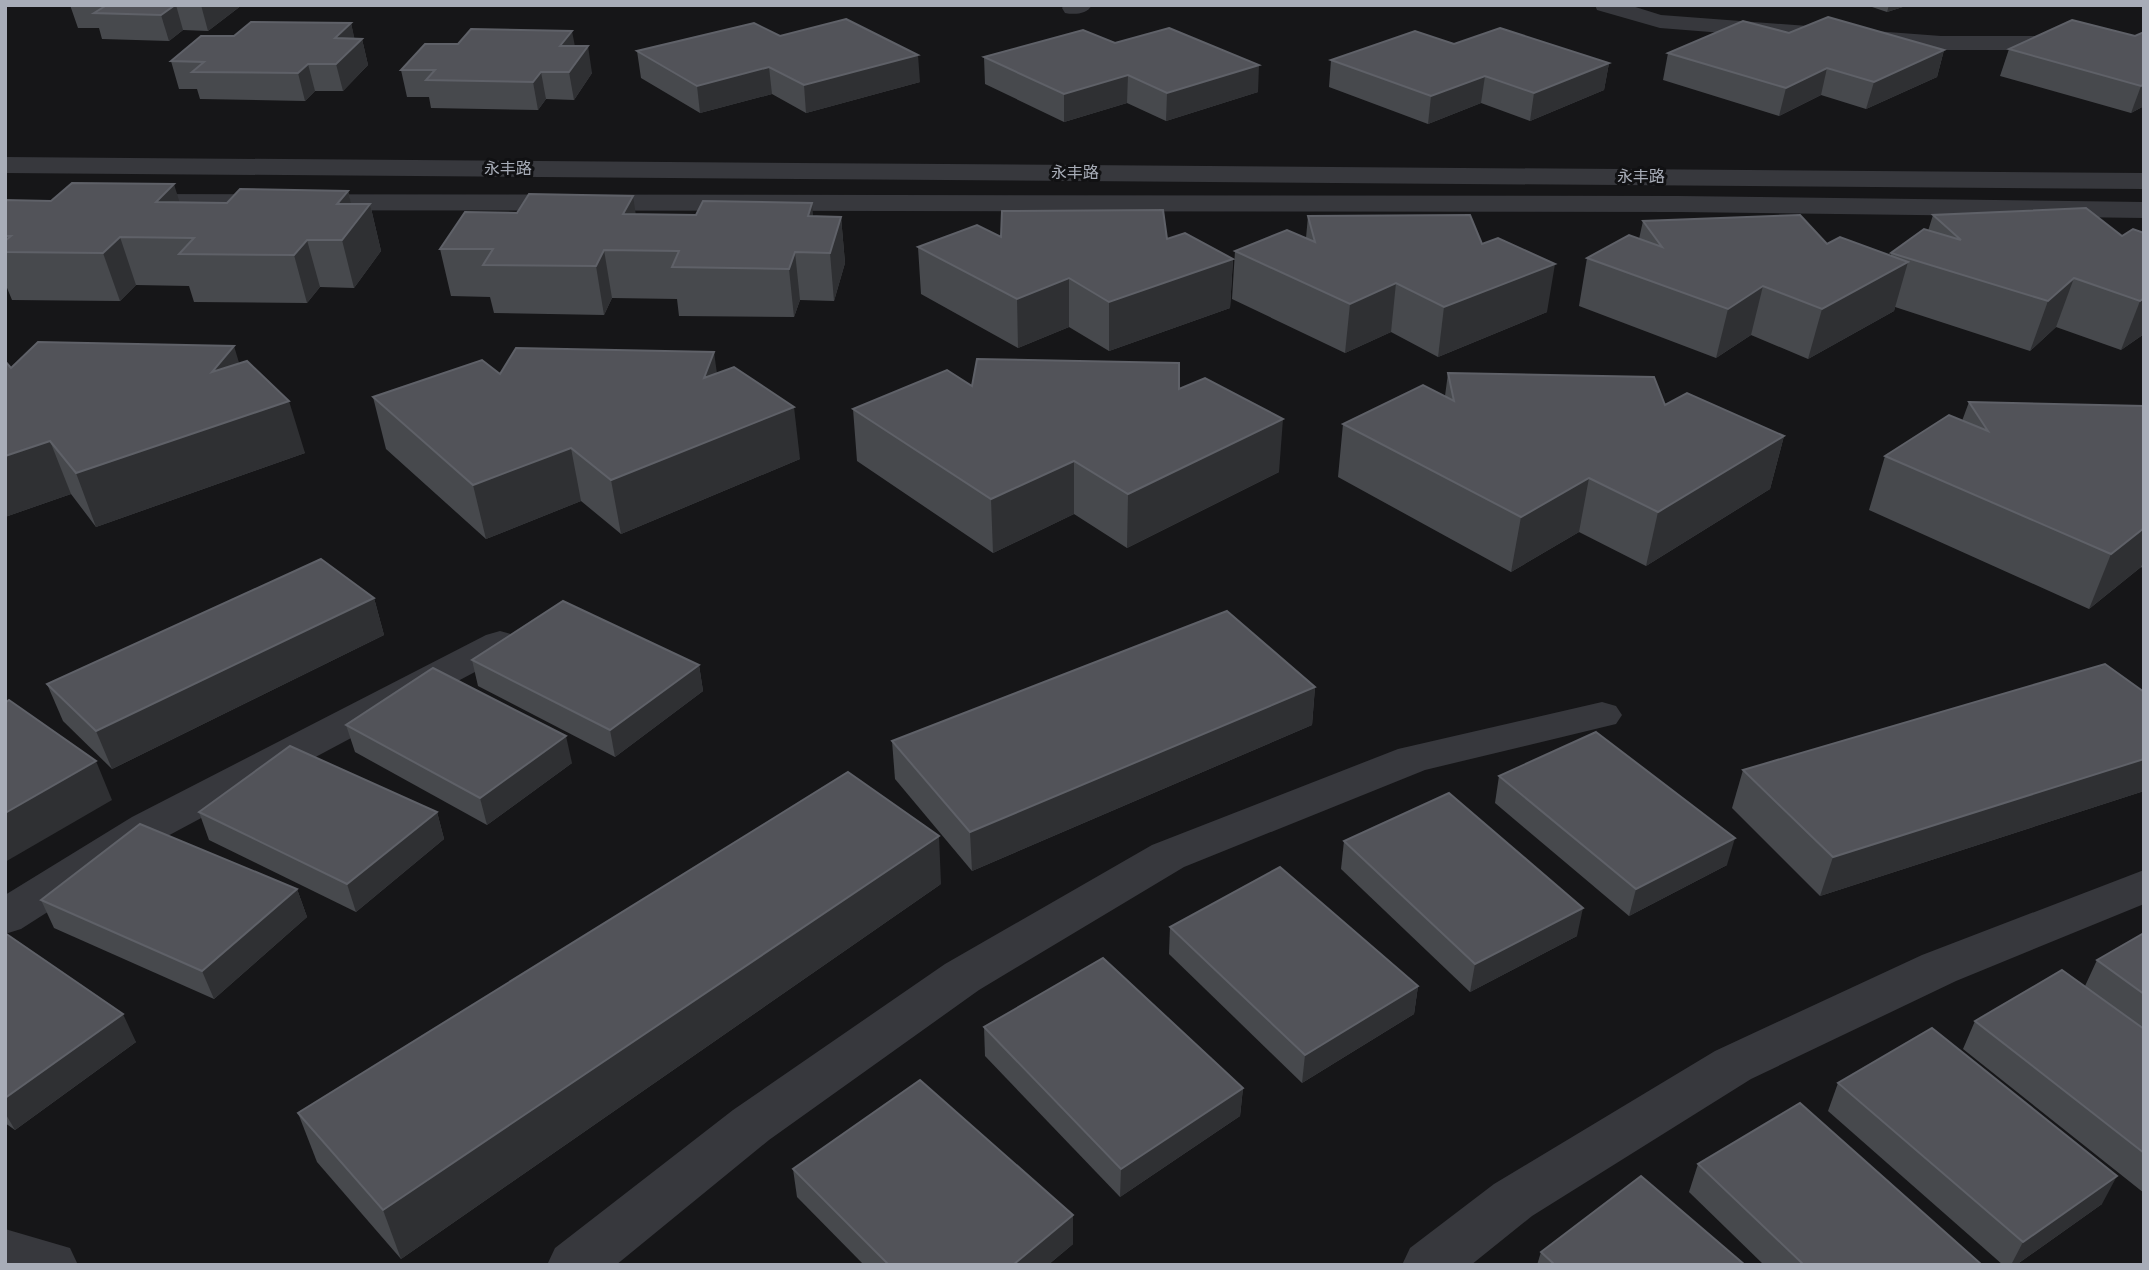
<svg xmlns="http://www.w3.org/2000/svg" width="2149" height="1270" font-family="Helvetica,'Noto Sans SC',sans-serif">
  <rect width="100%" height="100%" fill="#161618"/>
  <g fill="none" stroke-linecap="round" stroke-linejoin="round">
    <g fill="#37383d" fill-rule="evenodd">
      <path d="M1064 5H1092C1087 14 1075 15 1065 13L1062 8Z"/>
      <path d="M1595 5H1629L1661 15 1941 36H2144V50H1941L1660 28 1597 10Z"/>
      <path d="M5 157 2144 173V189L5 173Z"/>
      <path d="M126 194 1679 196 2144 202V218L1679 212 126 210 117 208 113 202 117 196Z"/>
      <path d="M500 631 514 635 519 643 514 651 162 839 21 929 5 934V895L132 817 486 635Z"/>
      <path d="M1602 702 1616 706 1622 715 1616 724 1425 770 1184 867 979 990 769 1140 616 1265H547L555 1248 733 1110 945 964 1152 845 1398 749Z"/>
      <path d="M2144 870V904L1956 981 1751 1079 1532 1216 1471 1265H1402L1410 1248 1494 1184 1715 1051 1922 955Z"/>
      <path d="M5 1229 70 1248 78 1265H5Z"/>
    </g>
  </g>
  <g fill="#47494d">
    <path d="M70 5H242L208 31 183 30 169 41 102 39 99 28H78Z"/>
    <path d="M1866 5H1909L1887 12Z"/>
    <path d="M351 23 354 38 362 39 368 65 343 91H315L305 101 200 99 197 89H179L171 61 234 36Z"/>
    <path d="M2144 32V106L2131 113 2000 76 2009 49 2135 36Z"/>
    <path d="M1789 33 1944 50 1937 77 1866 109 1821 95 1779 116 1663 80 1668 53Z"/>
    <path d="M780 36 920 82 806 113 772 94 700 113 641 78 637 51Z"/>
    <path d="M1115 43 1258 92 1166 121 1127 103 1064 122 985 84 984 57Z"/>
    <path d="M1454 44 1609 63 1604 90 1530 121 1481 103 1428 124 1329 87 1331 60Z"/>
    <path d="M575 46 592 73 574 100 546 99 538 110 431 108 429 97H407L401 70Z"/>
    <path d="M348 191 351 204H370L381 251 354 288 320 287 307 303 194 302 189 286 136 285 120 301 12 300 5 283V200L227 203Z"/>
    <path d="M636 214 841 217 845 263 834 301 800 300 794 317 679 316 677 299 612 298 604 315 494 313 490 297 451 296 440 249Z"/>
    <path d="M1933 215 2122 236 2133 229 2144 334 2121 350 2056 327 2030 351 1895 307 1894 311 1808 359 1751 335 1716 358 1579 306 1587 258 1639 239 1643 221 1827 244 1891 256V253L1928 231Z"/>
    <path d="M1308 216 1482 244 1547 312 1438 357 1391 332 1345 353 1232 299 1235 251 1306 238Z"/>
    <path d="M1001 237 1167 239 1233 259 1230 308 1109 351 1069 327 1018 348 921 294 918 247Z"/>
    <path d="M5 361 11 368 239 363 305 453 96 527 71 494 5 517Z"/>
    <path d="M717 373 800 459 621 534 581 501 486 539 386 449 373 397 500 374Z"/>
    <path d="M1448 373 1665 405 1784 436 1770 489 1646 566 1579 532 1511 572 1338 477 1343 424 1445 396Z"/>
    <path d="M1179 389 1279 472 1127 548 1074 514 993 553 857 461 853 409Z"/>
    <path d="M1969 402 2144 406V569L2141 567 2089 609 1869 510 1885 456 1962 421Z"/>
    <path d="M374 598 384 635 112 769 63 721 47 684Z"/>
    <path d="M472 660 699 665 703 691 615 757 478 686Z"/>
    <path d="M1315 687 1312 725 972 871 895 779 892 741Z"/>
    <path d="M2144 692V791L1820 896 1732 808 1743 770Z"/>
    <path d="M346 725 572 763 487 825 355 752Z"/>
    <path d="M1499 776 1727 865 1629 916 1495 803Z"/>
    <path d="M199 812H437L444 839 356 912 209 840Z"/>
    <path d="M1344 841 1577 936 1470 992 1341 869Z"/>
    <path d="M941 884 401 1259 317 1162 298 1113Z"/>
    <path d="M297 889 307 917 214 999 54 928 41 900Z"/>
    <path d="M1170 927 1418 986 1414 1014 1302 1083 1169 954Z"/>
    <path d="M5 933 136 1042 15 1130 5 1123Z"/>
    <path d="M2144 933V1193L1963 1049 1975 1021 2085 986 2097 960Z"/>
    <path d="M984 1027 1243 1088 1240 1116 1120 1197 985 1056Z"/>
    <path d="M1838 1083 2102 1204 2016 1265H2003L1828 1111Z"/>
    <path d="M1698 1164 1982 1265H1764L1689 1192Z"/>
    <path d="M793 1169 1073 1244 1048 1265H864L797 1197Z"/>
    <path d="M1541 1252 1745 1265H1537Z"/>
  </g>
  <g fill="#2f3033">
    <path d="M175 5H176L183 30 169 41 161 15Z"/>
    <path d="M201 5H242L208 31Z"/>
    <path d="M1889 5H1909L1887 12Z"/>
    <path d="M351 23 356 45 362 39 368 65 343 91 336 64 335 38Z"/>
    <path d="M572 31 577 57 560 46Z"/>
    <path d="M588 46 592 73 574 100 569 72Z"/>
    <path d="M1944 50 1937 77 1866 109 1874 82Z"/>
    <path d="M918 55 920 82 806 113 804 85Z"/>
    <path d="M1609 63 1604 90 1530 121 1534 93Z"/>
    <path d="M308 64 315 91 305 101 298 73Z"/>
    <path d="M1259 65 1258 92 1166 121 1167 93Z"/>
    <path d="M769 67 772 94 700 113 697 86Z"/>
    <path d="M1827 68 1821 95 1779 116 1786 88Z"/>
    <path d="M541 72 546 99 538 110 533 82Z"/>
    <path d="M1128 75 1127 103 1064 122V94Z"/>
    <path d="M1485 76 1481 103 1428 124 1431 96Z"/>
    <path d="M2144 84V106L2131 113 2141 86Z"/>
    <path d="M174 184 188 230 156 202Z"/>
    <path d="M348 191 356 223 370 204 381 251 354 288 342 240 337 204Z"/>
    <path d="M633 196 640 242 623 214Z"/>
    <path d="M812 203 816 249 808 216Z"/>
    <path d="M841 217 845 263 834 301 830 253Z"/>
    <path d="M120 237 136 285 120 301 103 253Z"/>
    <path d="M307 240 320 287 307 303 294 255Z"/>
    <path d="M604 250 612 298 604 315 596 266Z"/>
    <path d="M795 252 800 300 794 317 789 269Z"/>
    <path d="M1233 259 1230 308 1109 351V302Z"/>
    <path d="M1908 262 1894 311 1808 359 1822 309Z"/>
    <path d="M1555 264 1547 312 1438 357 1444 307Z"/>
    <path d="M1069 278V327L1018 348 1017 299Z"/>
    <path d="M2074 278 2056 327 2030 351 2048 301Z"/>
    <path d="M1396 283 1391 332 1345 353 1350 304Z"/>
    <path d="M1763 286 1751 335 1716 358 1728 309Z"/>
    <path d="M2144 298V334L2121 350 2140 301Z"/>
    <path d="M234 346 249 396 289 401 305 453 96 527 76 473 212 372Z"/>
    <path d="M714 352 721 403 704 378Z"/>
    <path d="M794 407 800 459 621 534 611 480Z"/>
    <path d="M1283 419 1279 472 1127 548 1128 494Z"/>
    <path d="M1784 436 1770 489 1646 566 1658 512Z"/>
    <path d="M50 441 71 494 5 517V456Z"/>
    <path d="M571 448 581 501 486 539 473 485Z"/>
    <path d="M1074 461V514L993 553 991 499Z"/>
    <path d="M1589 478 1579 532 1511 572 1521 517Z"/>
    <path d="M2144 528V560L2141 567 2089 609 2111 554Z"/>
    <path d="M374 598 384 635 112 769 96 731Z"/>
    <path d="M699 665 703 691 615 757 610 730Z"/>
    <path d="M1315 687 1312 725 972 871 970 832Z"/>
    <path d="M566 736 572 763 487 825 480 798Z"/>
    <path d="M2144 759V791L1820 896 1833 857Z"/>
    <path d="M96 761 112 800 5 862V813Z"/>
    <path d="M437 812 444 839 356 912 347 884Z"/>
    <path d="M939 836 941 884 401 1259 383 1210Z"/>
    <path d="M1735 838 1727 865 1629 916 1636 889Z"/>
    <path d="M297 889 307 917 214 999 202 971Z"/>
    <path d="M1583 908 1577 936 1470 992 1475 964Z"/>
    <path d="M1418 986 1414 1014 1302 1083 1305 1055Z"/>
    <path d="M123 1014 136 1042 15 1130 5 1113V1098Z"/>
    <path d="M1243 1088 1240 1116 1120 1197 1121 1169Z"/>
    <path d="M2117 1176 2102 1204 2016 1265H2011L2023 1242Z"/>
    <path d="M1073 1215V1244L1048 1265H1013Z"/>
  </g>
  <g fill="#525359" stroke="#5f6168" stroke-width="2">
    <path d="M107 5H175L161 15 94 13Z"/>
    <path d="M1828 17 1944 50 1874 82 1827 68 1786 88 1668 53 1743 21 1789 33Z"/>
    <path d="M846 19 918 55 804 85 769 67 697 86 637 51 754 23 780 36Z"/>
    <path d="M2072 20 2135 36 2144 32V84L2141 86 2009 49Z"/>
    <path d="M251 22 351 23 335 38 362 39 336 64H308L298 73 192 72 204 62 171 61 201 36H234Z"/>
    <path d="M1169 28 1259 65 1167 93 1128 75 1064 94 984 57 1083 30 1115 43Z"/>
    <path d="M1500 28 1609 63 1534 93 1485 76 1431 96 1331 60 1415 31 1454 44Z"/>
    <path d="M471 29 572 31 560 46H588L569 72H541L533 82 426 80 435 70H401L425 44H458Z"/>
    <path d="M72 183 174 184 156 202 227 203 240 189 348 191 337 204H370L342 240H307L294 255 179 254 194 238 120 237 103 253 5 252V241L11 236H5V200L51 201Z"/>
    <path d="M529 194 633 196 623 214 696 215 703 201 812 203 808 216 841 217 830 253 795 252 789 269 672 267 679 251 604 250 596 266 483 265 493 249H440L465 212 517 213Z"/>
    <path d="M2086 208 2122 236 2133 229 2144 233V298L2140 301 2074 278 2048 301 1891 253 1924 229 1961 240 1933 215Z"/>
    <path d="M1163 210 1167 239 1185 233 1233 259 1109 302 1069 278 1017 299 918 247 977 225 1001 237 1002 211Z"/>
    <path d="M1470 215 1482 244 1498 238 1555 264 1444 307 1396 283 1350 304 1235 251 1287 230 1315 242 1308 216Z"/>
    <path d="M1800 215 1827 244 1840 237 1908 262 1822 309 1763 286 1728 309 1587 258 1629 235 1662 247 1643 221Z"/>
    <path d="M38 342 234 346 212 372 247 361 289 401 76 473 50 441 5 456V361L11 368Z"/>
    <path d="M516 348 714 352 704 378 734 367 794 407 611 480 571 448 473 485 373 397 482 360 500 374Z"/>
    <path d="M977 359 1179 363V389L1205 378 1283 419 1128 494 1074 461 991 499 853 409 947 370 972 386Z"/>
    <path d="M1448 373 1654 377 1665 405 1687 393 1784 436 1658 512 1589 478 1521 517 1343 424 1423 385 1454 401Z"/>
    <path d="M1969 402 2144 406V528L2111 554 1885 456 1949 415 1988 431Z"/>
    <path d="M321 559 374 598 96 731 47 684Z"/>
    <path d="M563 601 699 665 610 730 472 660Z"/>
    <path d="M1227 611 1315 687 970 832 892 741Z"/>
    <path d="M2105 664 2144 692V759L1833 857 1743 770Z"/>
    <path d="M433 668 566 736 480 798 346 725Z"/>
    <path d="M9 700 96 761 5 813V703Z"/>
    <path d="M1596 732 1735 838 1636 889 1499 776Z"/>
    <path d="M290 746 437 812 347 884 199 812Z"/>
    <path d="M848 772 939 836 383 1210 298 1113Z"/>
    <path d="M1449 793 1583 908 1475 964 1344 841Z"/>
    <path d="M140 824 297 889 202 971 41 900Z"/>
    <path d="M1280 867 1418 986 1305 1055 1170 927Z"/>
    <path d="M5 933 123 1014 5 1098Z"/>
    <path d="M2144 933V994L2097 960Z"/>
    <path d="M1103 958 1243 1088 1121 1169 984 1027Z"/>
    <path d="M2062 970 2144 1029V1153L1975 1021Z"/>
    <path d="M1932 1028 2117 1176 2023 1242 1838 1083Z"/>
    <path d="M920 1080 1073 1215 1013 1265H889L793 1169Z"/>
    <path d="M1800 1103 1982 1265H1804L1698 1164Z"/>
    <path d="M1641 1176 1745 1265H1555L1541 1252Z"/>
  </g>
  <g text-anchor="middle" stroke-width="6" stroke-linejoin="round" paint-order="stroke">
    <g font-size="16" fill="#a8adb8" stroke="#111113">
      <text x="508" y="174">永丰路</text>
      <text x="1075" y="178">永丰路</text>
      <text x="1641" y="182">永丰路</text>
    </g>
  </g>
  <rect width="2149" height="1270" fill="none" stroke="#a8adb8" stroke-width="14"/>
</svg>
